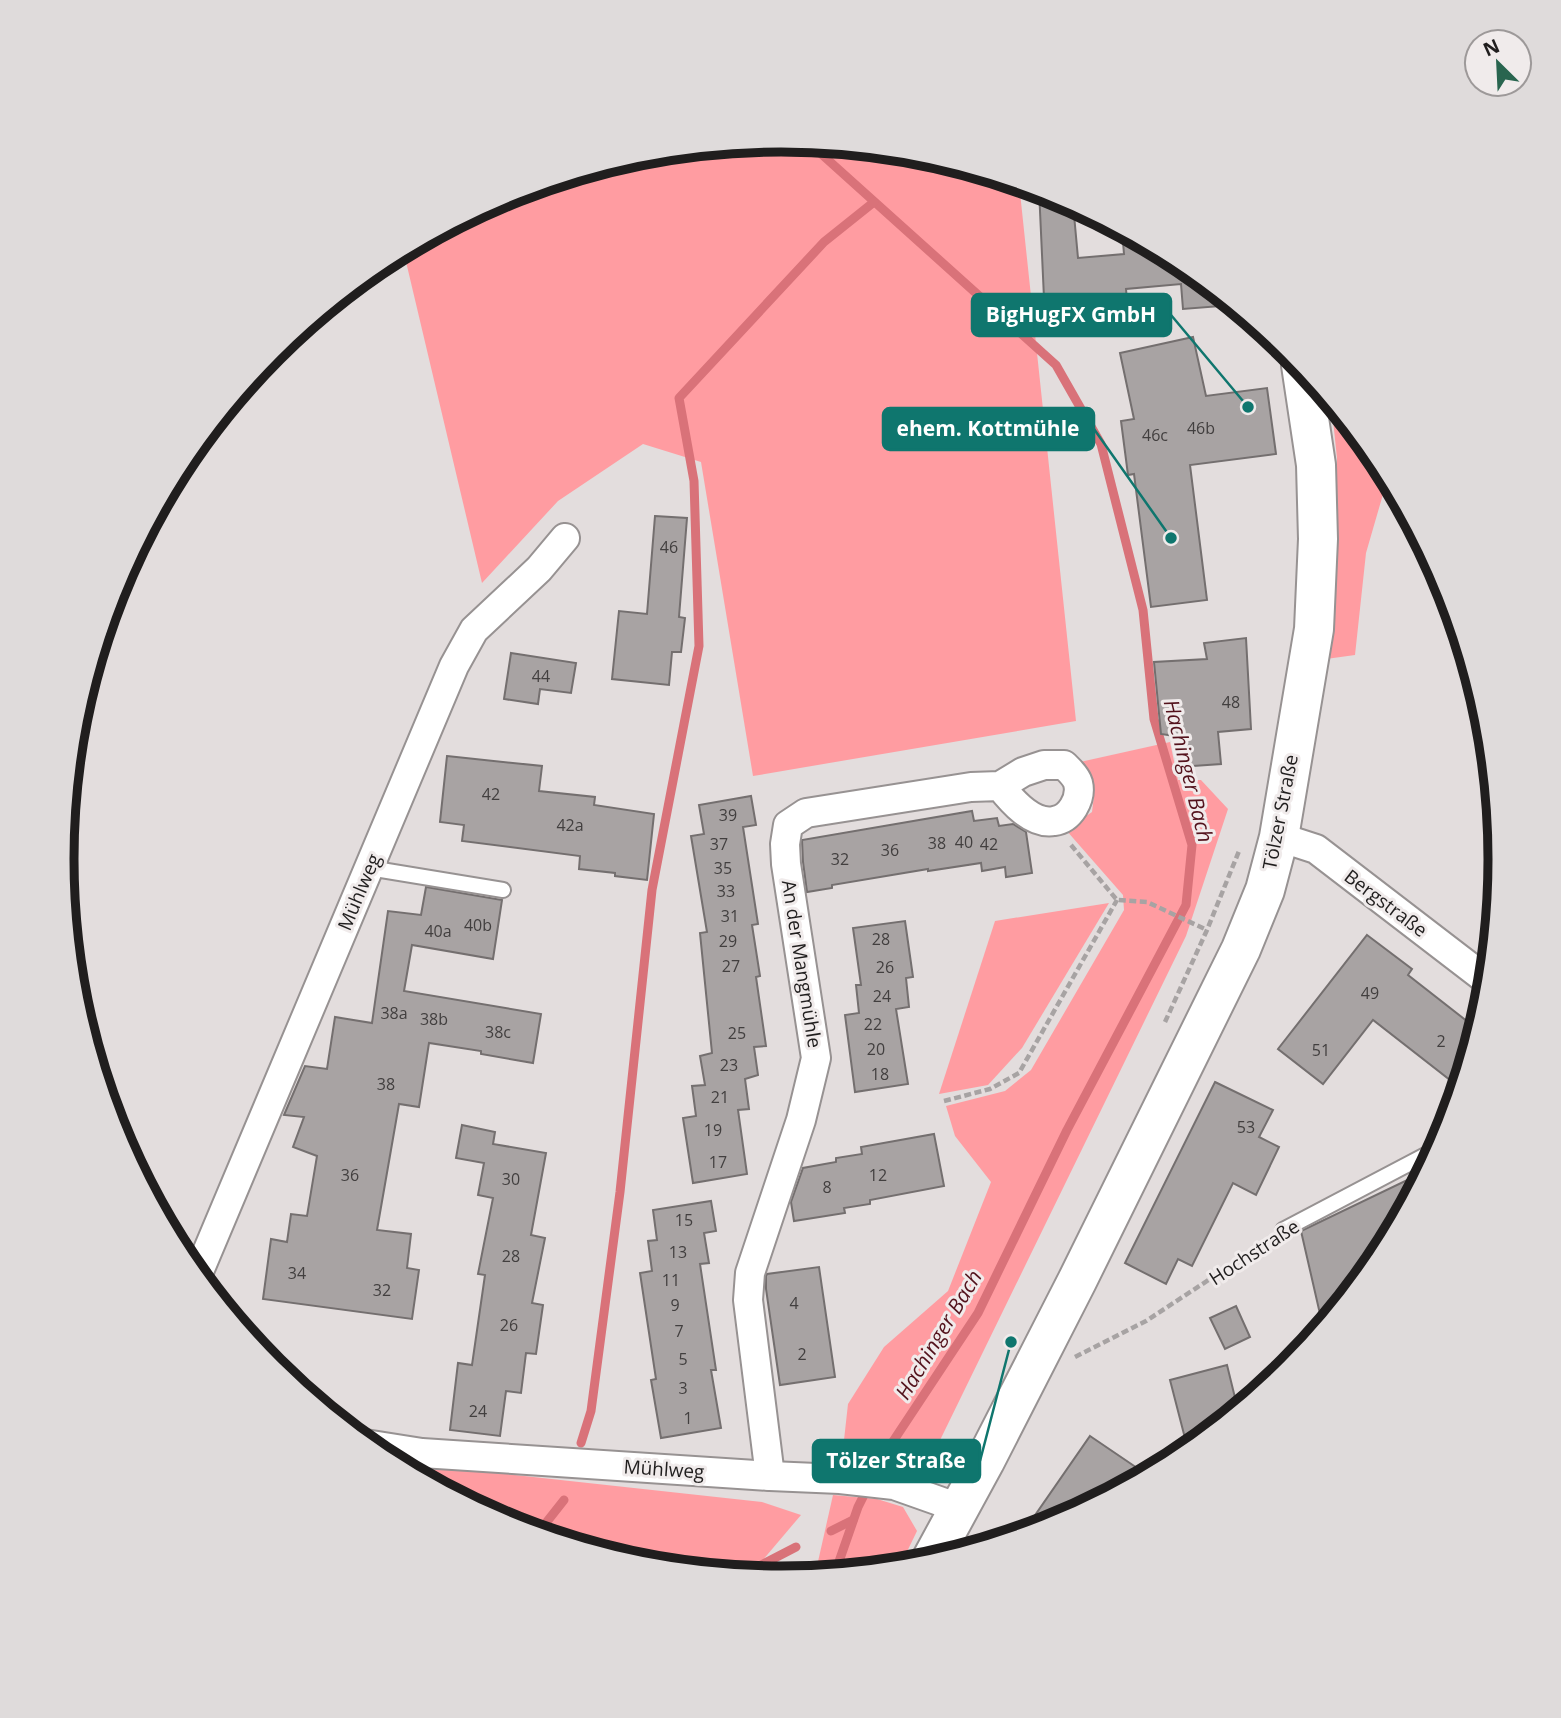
<svg xmlns="http://www.w3.org/2000/svg" width="1561" height="1718" font-family="'Open Sans',sans-serif">
  <rect width="100%" height="100%" fill="#e3dddd"/>
  <g fill="#ff9ca1">
    <path d="M781 140 921 154 1019 183 1076 721 753 776 701 462 643 444 558 501 482 583 403 249 506 194 641 154Z"/>
    <path d="M1331 401 1379 460 1388 477 1366 553 1355 655 1326 659 1337 458Z"/>
    <path d="M1170 742 1178 780H1201L1228 809 1186 936 924 1473 842 1458 848 1404 884 1347 948 1291 991 1182 955 1136 946 1106 1005 1091 1031 1070 1124 910 1123 895 1066 830 1092 812 1094 796 1080 762Z"/>
    <path d="M1109 903 1022 1048 988 1085 939 1094 995 921Z"/>
    <path d="M388 1461 762 1502 801 1515 750 1575 640 1564 505 1523Z"/>
    <path d="M833 1495 877 1499 903 1507 917 1531 900 1566 815 1575Z"/>
  </g>
  <g fill="none" stroke-linecap="round" stroke-linejoin="round">
    <g stroke="#d97279" stroke-width="9">
      <path d="M808 142 1056 365 1101 444 1143 610 1154 719 1192 845 1186 905 1067 1130 978 1313 884 1455 858 1507 835 1573"/>
      <path d="M581 1443 591 1411 620 1192 652 890 699 646 694 481 679 398 824 242 874 202"/>
      <path d="M831 1531 853 1520"/>
      <path d="M538 1533 564 1500"/>
      <path d="M742 1575 796 1547"/>
    </g>
  </g>
  <g fill="#a8a3a3" stroke="#746f6f" stroke-width="2">
    <path d="M1039 189 1056 195 1073 204 1078 258 1124 254 1122 230 1180 261 1234 305 1183 309 1181 284 1126 289 1128 313 1045 320Z"/>
    <path d="M1193 337 1206 396 1267 388 1276 454 1190 465 1207 600 1151 607 1134 474 1128 475 1121 421 1134 419 1120 353Z"/>
    <path d="M655 516 687 518 679 617 685 618 681 652H672L669 685 612 679 619 611 647 614Z"/>
    <path d="M1246 638 1251 729 1218 732 1221 764 1179 767 1174 736 1161 734 1154 662 1207 659 1204 643Z"/>
    <path d="M511 653 576 663 571 693 540 689 538 704 504 699Z"/>
    <path d="M447 756 542 766 539 791 595 797 594 805 654 814 647 880 615 876V873L579 869 580 856 462 841 464 825 440 822Z"/>
    <path d="M751 796 756 825 743 827 758 924 752 925 760 976 756 977 766 1046 754 1047 758 1075 745 1079 749 1109 738 1110 747 1174 693 1183 683 1118 696 1116 692 1086 705 1085 700 1056 712 1053 700 933 707 932 691 836 704 834 699 805Z"/>
    <path d="M972 811 974 821 997 818 999 826 1013 824 1026 832 1032 873 1006 877 1005 867 982 871 981 863 928 871V869L832 885V888L807 892 803 862 802 840Z"/>
    <path d="M426 887 502 900 493 959 412 945 404 991 541 1014 533 1063 481 1054V1051L429 1043 419 1107 399 1104 377 1230 411 1234 407 1268 419 1270 412 1319 263 1299 271 1239 287 1242 291 1214 307 1216 317 1156 293 1147 304 1117 284 1115 305 1066 327 1069 335 1017 372 1023 388 911 421 915Z"/>
    <path d="M905 921 913 977 906 978 909 1007 896 1009 908 1084 855 1092 845 1015 859 1013 856 985H861L853 928Z"/>
    <path d="M1367 935 1412 969 1408 975 1477 1029 1459 1087 1373 1020 1323 1084 1278 1049Z"/>
    <path d="M1215 1082 1273 1110 1259 1137 1279 1147 1256 1195 1233 1183 1192 1266 1178 1259 1166 1284 1125 1263Z"/>
    <path d="M462 1125 495 1132 493 1144 546 1153 531 1235 545 1238 532 1303 543 1305 536 1354 526 1353 521 1393 506 1391 500 1436 450 1430 458 1363 472 1365 485 1275 478 1274 493 1198 478 1195 484 1163 456 1158Z"/>
    <path d="M934 1134 944 1186 870 1200V1204L844 1208 845 1213 794 1221 791 1202 803 1168 836 1162V1158L862 1154 861 1147Z"/>
    <path d="M1426 1171 1393 1232 1384 1236 1386 1245 1378 1259 1323 1327 1301 1231Z"/>
    <path d="M711 1201 716 1231 704 1233 709 1263 700 1264 716 1370H711L721 1428 661 1438 651 1380 656 1379 640 1273 652 1271 648 1241 657 1240 653 1210Z"/>
    <path d="M819 1267 835 1377 780 1385 766 1289V1276L767 1274Z"/>
    <path d="M1236 1306 1250 1337 1225 1349 1210 1318Z"/>
    <path d="M1227 1365 1238 1410 1205 1437 1186 1442 1170 1380Z"/>
    <path d="M1090 1436 1140 1470 1131 1483 1055 1524 1022 1534Z"/>
  </g>
  <g fill="none" stroke-linecap="round" stroke-linejoin="round">
    <g stroke="#979292" stroke-width="18">
      <g id="service">
        <path d="M369 868 503 890"/>
        <path d="M1283 1230 1437 1149"/>
        <path d="M946 1536 967 1545 970 1549"/>
      </g>
    </g>
    <g stroke="#979292" stroke-width="32">
      <g id="minor">
        <path d="M1279 837 1316 849 1488 981"/>
        <path d="M197 1276 454 666 474 630 539 569 565 538"/>
        <path d="M365 1444 422 1453 770 1476 840 1479 894 1485 959 1508"/>
        <path d="M770 1476 748 1300 750 1273 801 1120 816 1058 786 864 785 844 788 825 806 813 971 787 1000 786 1023 772 1044 765H1064C1069 770 1076 776 1078 783 1082 799 1070 819 1054 821 1032 825 1011 800 1000 786"/>
      </g>
    </g>
    <g stroke="#979292" stroke-width="42">
      <path id="secondary" d="M930 1562 985 1461 1077 1281 1241 949 1265 890 1279 837 1314 629 1318 539 1316 465 1301 365"/>
    </g>
    <g stroke="#a7a3a3" stroke-width="4.5" stroke-dasharray="7 3.5" stroke-linecap="butt">
      <path d="M1071 845 1117 900 1147 902 1207 930"/>
      <path d="M1165 1022 1207 930 1239 851"/>
      <path d="M944 1101 990 1089 1019 1073 1117 900"/>
      <path d="M1075 1357 1146 1321 1268 1241"/>
    </g>
    <use href="#service" stroke="#fff" stroke-width="14"/>
    <use href="#minor" stroke="#fff" stroke-width="28"/>
    <use href="#secondary" stroke="#fff" stroke-width="38"/>
  </g>
  <g text-anchor="middle" stroke-width="6" stroke-linejoin="round" paint-order="stroke">
    <g font-size="16" fill="#423f3f">
      <text x="1201" y="434">46b</text>
      <text x="1155" y="441">46c</text>
      <text x="669" y="553">46</text>
      <text x="541" y="682">44</text>
      <text x="1231" y="708">48</text>
      <text x="491" y="800">42</text>
      <text x="728" y="821">39</text>
      <text x="570" y="831">42a</text>
      <text x="964" y="848">40</text>
      <text x="937" y="849">38</text>
      <text x="719" y="850">37</text>
      <text x="989" y="850">42</text>
      <text x="890" y="856">36</text>
      <text x="840" y="865">32</text>
      <text x="723" y="874">35</text>
      <text x="726" y="897">33</text>
      <text x="730" y="922">31</text>
      <text x="478" y="931">40b</text>
      <text x="438" y="937">40a</text>
      <text x="881" y="945">28</text>
      <text x="728" y="947">29</text>
      <text x="731" y="972">27</text>
      <text x="885" y="973">26</text>
      <text x="1370" y="999">49</text>
      <text x="882" y="1002">24</text>
      <text x="394" y="1019">38a</text>
      <text x="434" y="1025">38b</text>
      <text x="873" y="1030">22</text>
      <text x="498" y="1038">38c</text>
      <text x="737" y="1039">25</text>
      <text x="1441" y="1047">2</text>
      <text x="876" y="1055">20</text>
      <text x="1321" y="1056">51</text>
      <text x="729" y="1071">23</text>
      <text x="880" y="1080">18</text>
      <text x="386" y="1090">38</text>
      <text x="720" y="1103">21</text>
      <text x="1246" y="1133">53</text>
      <text x="713" y="1136">19</text>
      <text x="718" y="1168">17</text>
      <text x="350" y="1181">36</text>
      <text x="878" y="1181">12</text>
      <text x="511" y="1185">30</text>
      <text x="827" y="1193">8</text>
      <text x="684" y="1226">15</text>
      <text x="678" y="1258">13</text>
      <text x="511" y="1262">28</text>
      <text x="297" y="1279">34</text>
      <text x="671" y="1286">11</text>
      <text x="382" y="1296">32</text>
      <text x="794" y="1309">4</text>
      <text x="675" y="1311">9</text>
      <text x="509" y="1331">26</text>
      <text x="679" y="1337">7</text>
      <text x="802" y="1360">2</text>
      <text x="683" y="1365">5</text>
      <text x="683" y="1394">3</text>
      <text x="478" y="1417">24</text>
      <text x="688" y="1424">1</text>
    </g>
    <g font-size="19" fill="#201e1e" stroke="#f0ebeb">
      <text transform="translate(1280 812) rotate(-79)" y="7">Tölzer Straße</text>
      <text transform="translate(359 892) rotate(-67)" y="7">Mühlweg</text>
      <text transform="translate(1386 903) rotate(37)" y="7">Bergstraße</text>
      <text transform="translate(802 964) rotate(81)" y="7">An der Mangmühle</text>
      <text transform="translate(1254 1252) rotate(-33)" y="7">Hochstraße</text>
      <text transform="translate(664 1469) rotate(4)" y="7">Mühlweg</text>
    </g>
    <g font-size="21" font-style="italic" fill="#53121c" stroke="#f0ebeb">
      <text transform="translate(1188 771) rotate(76)" y="7">Hachinger Bach</text>
      <text transform="translate(939 1335) rotate(-59)" y="7">Hachinger Bach</text>
    </g>
  </g>
  <path d="M0 0H1561V1718H0ZM74 859a707 707 0 1 1 1414 0a707 707 0 1 1-1414 0Z" fill="#dfdbdb" fill-rule="evenodd"/>
  <path fill="none" stroke="#201e1e" stroke-width="9" d="M74 859a707 707 0 1 1 1414 0a707 707 0 1 1-1414 0Z"/>
  <path fill="none" stroke="#0f766e" stroke-width="2.5" d="M1248 407L1171 315M1171 538L1094 429M1011 1342L980 1461"/>
  <g fill="#0f766e" stroke="#f0ebeb" stroke-width="2.5">
    <circle cx="1248" cy="407" r="7"/>
    <circle cx="1171" cy="538" r="7"/>
    <circle cx="1011" cy="1342" r="7"/>
  </g>
  <g fill="#0f766e" stroke="#0f766e" stroke-width="2.5">
    <rect x="972" y="294" width="199" height="42" rx="7"/>
    <rect x="883" y="408" width="211" height="42" rx="7"/>
    <rect x="813" y="1440" width="167" height="42" rx="7"/>
  </g>
  <g font-size="21" text-anchor="middle" font-weight="bold" fill="#fff">
    <text x="1071" y="322">BigHugFX GmbH</text>
    <text x="988" y="436">ehem. Kottmühle</text>
    <text x="896" y="1468">Tölzer Straße</text>
  </g>
  <g transform="translate(1498 63) rotate(336)"><circle r="33" fill="#f0ebeb" stroke="#9d9999" stroke-width="2"/>
  <path d="M0-5L12 26L0 18L-12 26Z" fill="#29654f"/>
  <text y="-10" font-size="19" font-weight="bold" text-anchor="middle" fill="#201e1e">N</text>
  </g>
</svg>
